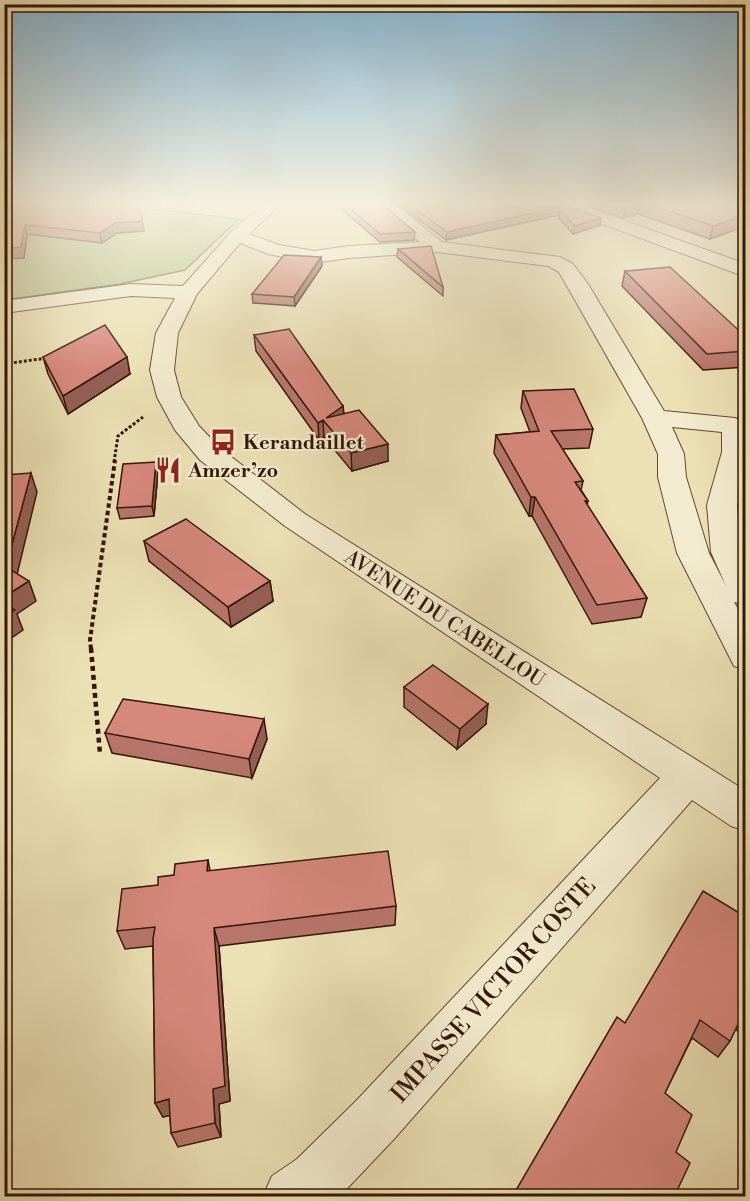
<svg xmlns="http://www.w3.org/2000/svg" width="750" height="1201" font-family="'Libre Bodoni',serif">
  <rect width="100%" height="100%" fill="#ece0b5"/>
  <filter id="stains"><feTurbulence type="fractalNoise" baseFrequency=".00333" numOctaves="4"/><feColorMatrix values="0 0 0 0 .2 0 0 0 0 .09 0 0 0 0 .02 0 0 0 .5 -.17"/></filter>
  <radialGradient id="worn" r=".72"><stop offset=".6" stop-color="#630" stop-opacity="0"/><stop offset="1" stop-color="#630" stop-opacity=".3"/></radialGradient>
  <path fill="#b8c28d" stroke="#766c4a" stroke-width="1.5" d="M4 202H163L144 208 239 219 185 270 120 284 5 300Z"/>
  <g fill="none" stroke-linecap="round" stroke-linejoin="round">
    <g stroke="#614932" stroke-width="2">
      <g id="minor">
        <path d="M265 202H283L249 234 279 245 314 251 349 246 420 242 374 202H392L442 242 560 257 573 264 588 284 664 411 735 418 746 423V465L737 505 741 552 746 560V605L734 602 746 623V670L734 666 677 553 658 477V454L642 418 559 272 548 266 437 252 349 258 314 263 268 254 240 243 197 294 178 333 174 370 181 397 199 426 220 448 305 514 746 791V831L731 826 692 800 394 1139 340 1196H263L272 1176 297 1159 356 1101 660 778 285 526 200 460 175 430 157 397 150 370 156 333 175 298 131 296 4 313V301L131 284 183 286 231 232ZM672 427 722 432V452L707 505 711 552 726 586 709 553 686 477 684 454Z"/>
        <path d="M549 202H572L746 264V277L551 205Z"/>
      </g>
    </g>
    <g stroke="#331706" stroke-width="3" stroke-dasharray="3 2" stroke-linecap="butt">
      <path d="M4 364 47 358"/>
      <path d="M114 462 118 436 143 417"/>
    </g>
    <path stroke="#331706" stroke-width="4" stroke-dasharray="4.5 3" stroke-linecap="butt" d="M91 649 90 640 115 460"/>
    <path stroke="#331706" stroke-width="4.5" stroke-dasharray="5 4" stroke-linecap="butt" d="M91 648 100 754"/>
    <use href="#minor" fill="#f3ebcf" fill-rule="evenodd"/>
  </g>
  <g fill="#b8756b" stroke="#331706" stroke-width="1.5">
    <path d="M4 202 144 231 117 233 102 243 27 234 24 258Z"/>
    <path d="M333 202H379L415 232 414 240 380 242Z"/>
    <path d="M395 202H557L600 225 573 234 559 218V215L446 240Z"/>
    <path d="M578 202H746V226L710 239 638 214 623 218Z"/>
    <path d="M398 249 443 287V296L397 257Z"/>
    <path d="M321 257 322 266 295 306 253 303 252 294Z"/>
    <path d="M625 271 746 337V367L703 370 622 286Z"/>
    <path d="M254 335 343 406 344 414 388 461 352 471 324 437 319 440 256 351Z"/>
    <path d="M43 357 130 374 68 414 48 374Z"/>
    <path d="M523 391 593 429 589 448 562 449 583 481 581 490 588 501 587 505 647 598 641 617 592 624 532 516H529L494 453 496 435 530 432 521 408Z"/>
    <path d="M156 462 158 472 154 516 120 519 117 508Z"/>
    <path d="M144 541 270 581 273 601 231 627 149 561Z"/>
    <path d="M404 687 486 724 457 749 404 707Z"/>
    <path d="M105 733 267 739 252 778 112 753Z"/>
    <path d="M208 860 210 871 396 906 395 925 219 946 230 1101 219 1104 221 1137 178 1147 171 1133 170 1115 163 1117 155 1103 153 946 125 949 117 931 158 885 174 875Z"/>
    <path d="M746 917V1034L744 1036 735 1029 730 1041 718 1057 692 1038 665 1093 676 1152 625 1023Z"/>
  </g>
  <g fill="#965f57" stroke="#331706" stroke-width="1.5">
    <path d="M139 202 144 231 117 233 102 243 100 233Z"/>
    <path d="M638 202H640L638 214 623 218 626 205Z"/>
    <path d="M560 207 559 215 446 240 447 232Z"/>
    <path d="M746 215V226L710 239 713 226Z"/>
    <path d="M601 218 600 225 573 234 575 226Z"/>
    <path d="M25 225 27 234 24 258 4 259V249Z"/>
    <path d="M321 257 322 266 295 306 294 297Z"/>
    <path d="M127 357 130 374 68 414 63 396Z"/>
    <path d="M343 406 344 423 326 418Z"/>
    <path d="M323 420 324 437 319 440 318 423Z"/>
    <path d="M388 444V461L352 471 351 453Z"/>
    <path d="M156 462 158 472 154 516 152 506Z"/>
    <path d="M31 473 37 492 14 587 6 567Z"/>
    <path d="M531 497H535L532 516H529Z"/>
    <path d="M29 581 36 601 17 614 23 630 4 643V597Z"/>
    <path d="M270 581 273 601 231 627 228 607Z"/>
    <path d="M488 704 486 724 457 749 460 729Z"/>
    <path d="M264 719 267 739 252 778 249 759Z"/>
    <path d="M214 928 219 946 230 1101 219 1104 221 1137 215 1123 213 1089Z"/>
    <path d="M169 1099 176 1114 163 1117 155 1103Z"/>
  </g>
  <g fill="#d6887c" stroke="#331706" stroke-width="1.5">
    <path d="M4 202H139L142 221 115 223 100 233 25 225 21 247 4 249Z"/>
    <path d="M342 202H379L415 232 380 234Z"/>
    <path d="M406 202H557L601 218 575 226 560 211V207L447 232Z"/>
    <path d="M615 202H638L626 205Z"/>
    <path d="M642 202H746V215L713 226Z"/>
    <path d="M431 246 443 287 398 249Z"/>
    <path d="M284 255 321 257 294 297 252 294Z"/>
    <path d="M670 267 746 337V351L707 354 625 271Z"/>
    <path d="M105 325 127 357 63 396 43 357Z"/>
    <path d="M289 329 343 406 326 418 359 410 388 444 351 453 323 420 318 423 254 335Z"/>
    <path d="M574 389 593 429 551 431 583 481 575 482 588 501H585L647 598 597 605 535 497H531L496 435 539 431 523 391Z"/>
    <path d="M156 462 152 506 117 508 123 464Z"/>
    <path d="M31 473 6 567 29 581 4 597V475Z"/>
    <path d="M186 519 270 581 228 607 144 541Z"/>
    <path d="M4 603 15 610 4 617Z"/>
    <path d="M433 665 488 704 460 729 404 687Z"/>
    <path d="M123 699 264 719 249 759 105 733Z"/>
    <path d="M388 851 396 906 214 928 225 1086 213 1089 215 1123 171 1133 169 1099 155 1103 153 939 155 927 117 931 122 889 158 885V877L174 875 175 864 208 860 207 871Z"/>
    <path d="M703 891 746 917V1011L745 1010 730 1041 700 1020 665 1093 692 1115 676 1152 690 1163 674 1197H512L617 1017 625 1023Z"/>
  </g>
  <linearGradient id="sky" x2="0" y2="1"><stop stop-color="#89b7d3"/><stop offset="0.55" stop-color="#f6f1de"/><stop offset="1" stop-color="#f6f1de" stop-opacity="0"/></linearGradient>
  <rect width="750" height="370" fill="url(#sky)"/>
  <defs>
    <g id="bus-bare" transform="scale(2.07)"><path d="M-5-6H5V4H4V6H2V4H-2V6H-4V4H-5ZM-3.5-4V0h7V-4ZM-3.5 1.2v1.5H-2V1.2ZM2 1.2v1.5H3.5V1.2Z" fill="#8f2418" stroke="#f3ebcf" stroke-width="2.5" paint-order="stroke"/></g>
    <g id="restaurant-bare" transform="scale(2.07)"><path d="M-5-6h1v4h1v-4h1v4h1v-4h1v5L-1.5 .5V6h-2V.5L-5-1ZM5-6V6H3V1.5H1.5Q1.5-4 5-6Z" fill="#8f2418" stroke="#f3ebcf" stroke-width="2.5" paint-order="stroke"/></g>
  </defs>
  <g fill-rule="evenodd">
    <use href="#bus-bare" x="223" y="442"/>
    <use href="#restaurant-bare" x="168" y="470"/>
  </g>
  <g text-anchor="middle" stroke-width="4.5" stroke-linejoin="round" paint-order="stroke">
    <g font-size="20" font-weight="bold" fill="#331706" stroke="#f3ebcf" text-anchor="start">
      <text x="243" y="449">Kerandaillet</text>
      <text x="188" y="477">Amzer’zo</text>
    </g>
    <g font-size="20" fill="#331706" stroke="#f3ebcf">
      <text transform="translate(445 618) rotate(33)" y="7">AVENUE DU CABELLOU</text>
    </g>
    <g font-size="24" fill="#331706" stroke="#f3ebcf">
      <text transform="translate(493 990) rotate(-48)" y="8">IMPASSE VICTOR COSTE</text>
    </g>
  </g>
  <rect width="750" height="1201" fill="none" stroke="#ece0b5" stroke-width="24"/>
  <rect x="6" y="6" width="738" height="1189" fill="none" stroke="#331706" stroke-width="3"/>
  <rect x="12" y="12" width="726" height="1177" fill="none" stroke="#331706" stroke-width="1.5"/>
  <rect width="100%" height="100%" filter="url(#stains)"/>
  <rect width="100%" height="100%" fill="url(#worn)"/>
</svg>
